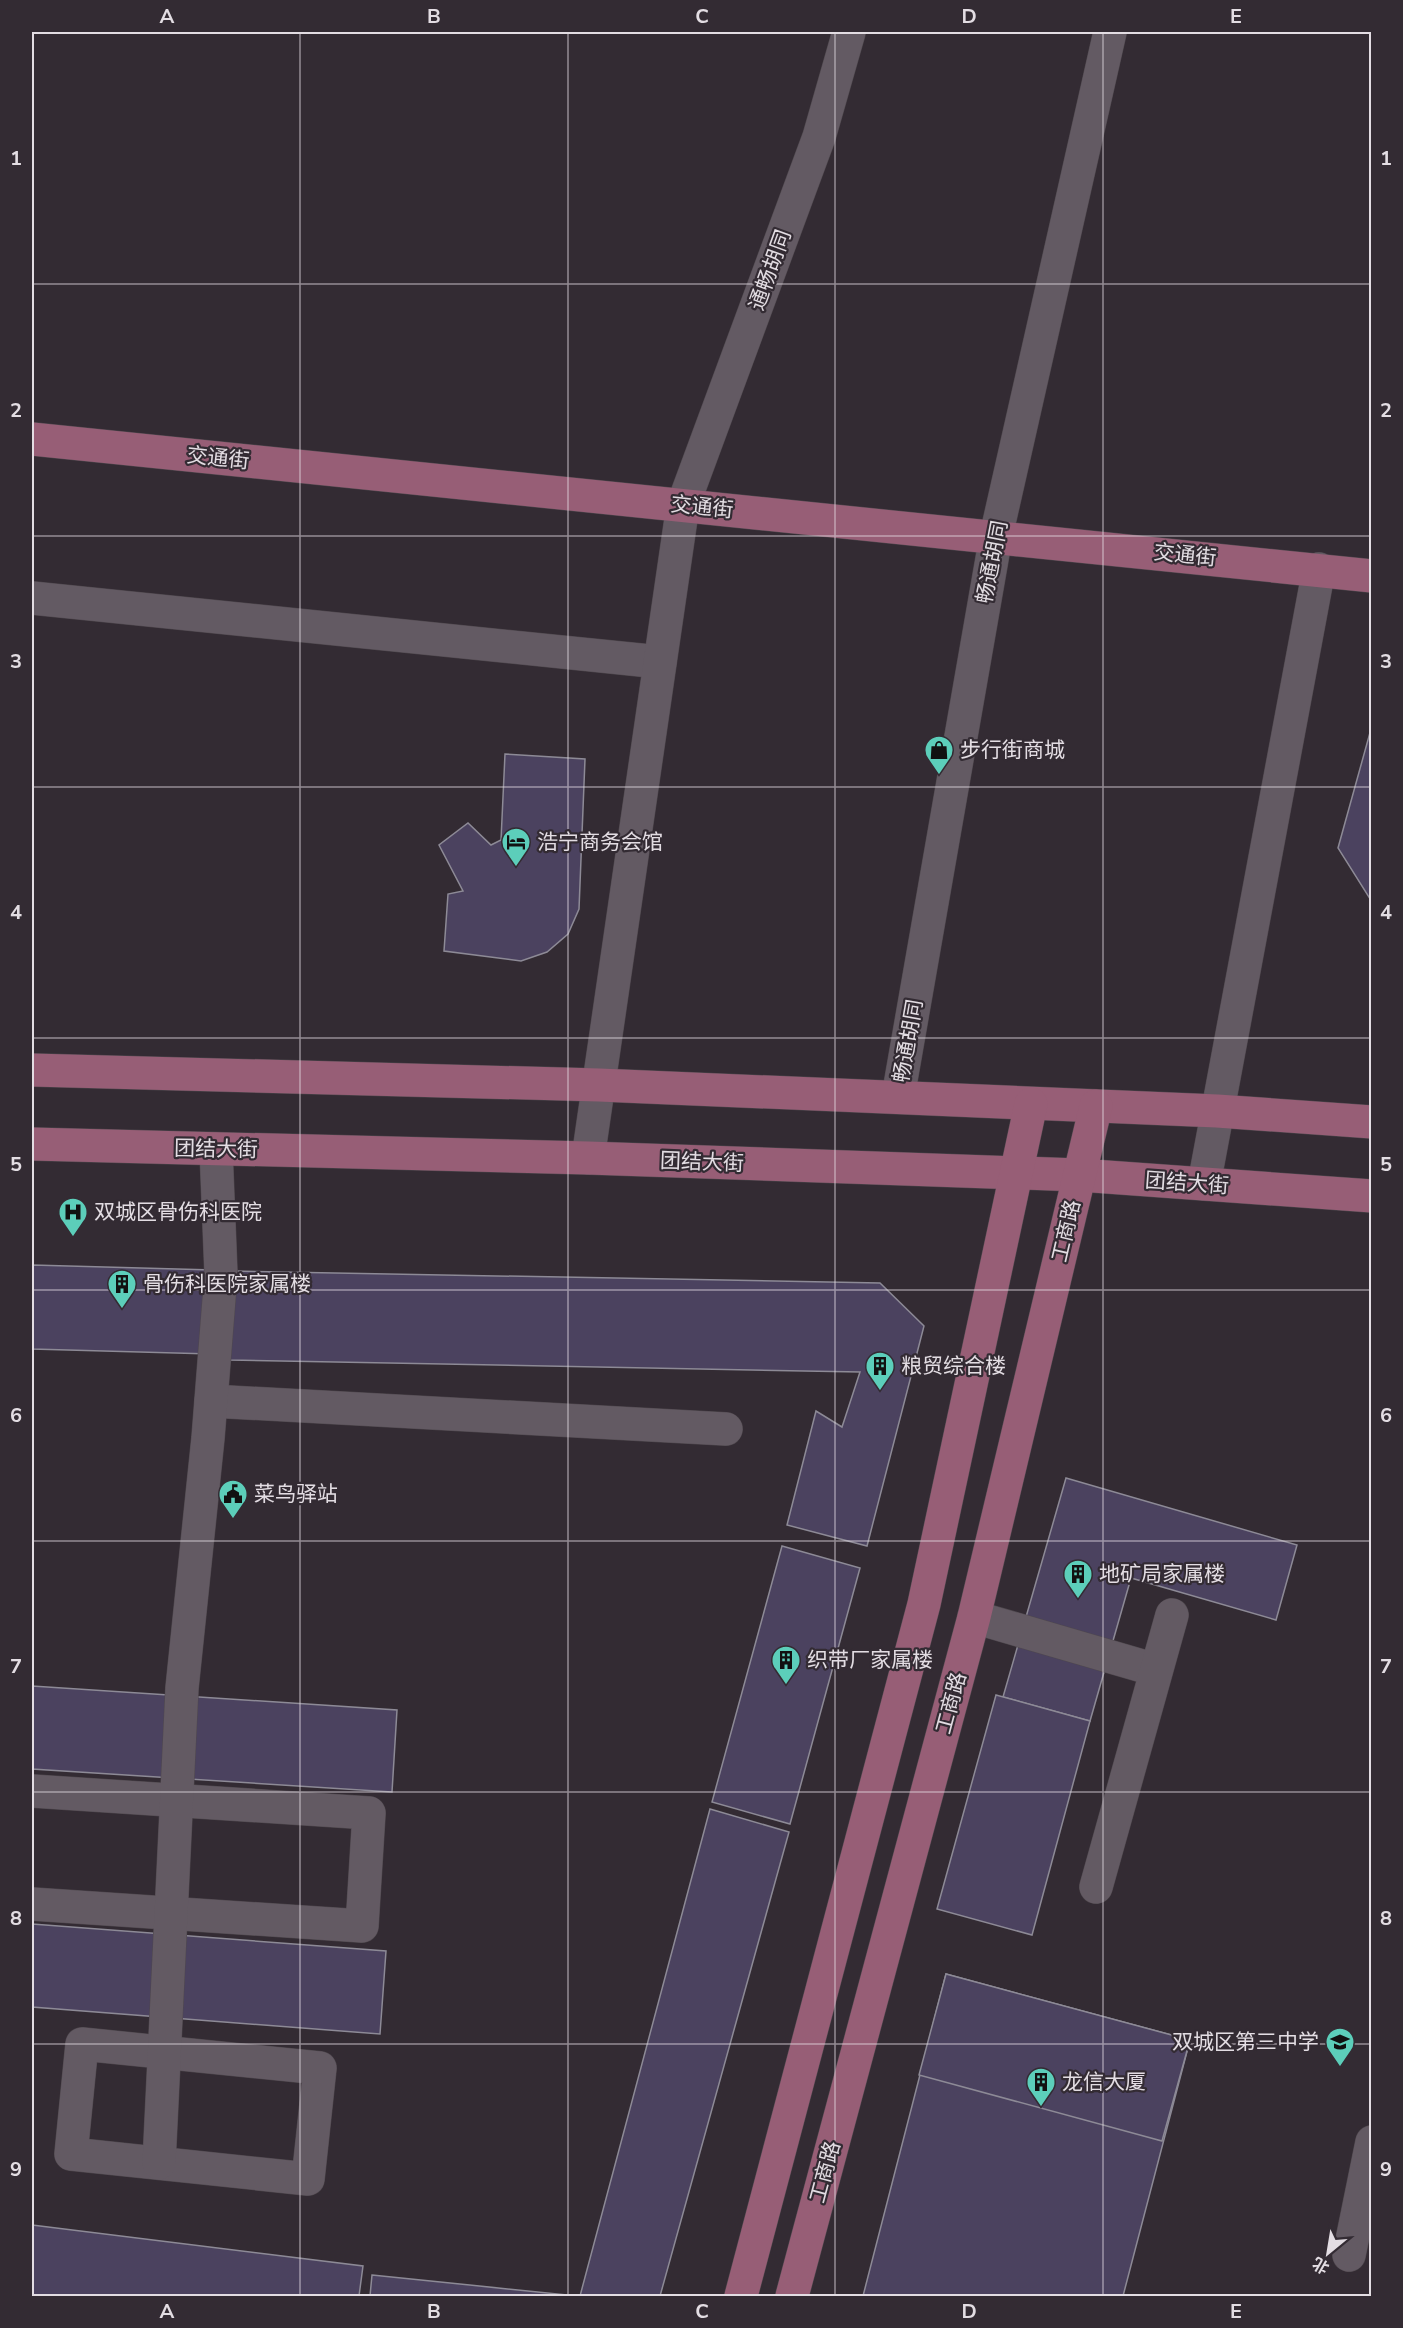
<svg xmlns="http://www.w3.org/2000/svg" width="1403" height="2328" font-family="'Nunito Sans','Noto Sans SC',sans-serif">
  <rect width="100%" height="100%" fill="#332b33"/>
  <g fill="#4b425f" stroke="#8d8a96" stroke-width="1.5">
    <path d="M1371 729H1372V902L1338 848Z"/>
    <path d="M505 754 585 759 579 909 568 934 547 952 521 961 444 951 448 894 463 891 439 845 468 823 491 845 501 840Z"/>
    <path d="M32 1265 213 1270 211 1354 32 1349Z"/>
    <path d="M231 1271 880 1283 924 1326 867 1546 787 1525 816 1411 842 1427 860 1372 230 1360Z"/>
    <path d="M1066 1478 1297 1545 1276 1620 1131 1578 1090 1721 1003 1697Z"/>
    <path d="M782 1546 860 1568 790 1824 712 1802Z"/>
    <path d="M32 1686 397 1710 392 1792 32 1769Z"/>
    <path d="M996 1695 1090 1721 1032 1935 937 1909Z"/>
    <path d="M710 1809 789 1832 660 2296H580Z"/>
    <path d="M32 1924 386 1951 380 2034 32 2007Z"/>
    <path d="M946 1974 1190 2040 1123 2296H863Z"/>
    <path d="M946 1974 1190 2040 1162 2141 919 2075Z"/>
    <path d="M32 2225 363 2266 359 2296H32Z"/>
    <path d="M372 2275 577 2296H370Z"/>
  </g>
  <g fill="none" stroke-linecap="round" stroke-linejoin="round">
    <g stroke="#4f484e" stroke-width="34">
      <g id="minor">
        <path d="M32 598 660 662"/>
        <path d="M898 1097 996 536 1110 32"/>
        <path d="M588 1158 683 505 819 137 849 32"/>
        <path d="M1204 1184 1319 569"/>
        <path d="M211 1401 726 1429"/>
        <path d="M974 1617 1156 1670"/>
        <path d="M32 1791 369 1813 362 1926 32 1904"/>
        <path d="M1096 1887 1172 1615"/>
        <path d="M82 2044 320 2068 308 2179 71 2154Z"/>
        <path d="M159 2163 182 1688 208 1438 221 1274 216 1149"/>
        <path d="M1349 2255 1372 2142"/>
      </g>
    </g>
    <g stroke="#4f484e" stroke-width="34">
      <g id="major">
        <path d="M32 439 1372 576"/>
        <path d="M32 1070 599 1085 1217 1111 1372 1122"/>
        <path d="M32 1144 588 1158 1079 1175 1372 1196"/>
        <path d="M741 2296 924 1604 1031 1104"/>
        <path d="M792 2296 974 1617 1096 1106"/>
      </g>
    </g>
    <use href="#minor" stroke="#635a63" stroke-width="33"/>
    <use href="#major" stroke="#975e76" stroke-width="33"/>
  </g>
  <path fill="none" stroke="#e3dde3" stroke-width="1.5" stroke-opacity="0.55" d="M300 32V2296M568 32V2296M835 32V2296M1103 32V2296M32 284H1372M32 536H1372M32 787H1372M32 1038H1372M32 1290H1372M32 1541H1372M32 1792H1372M32 2044H1372"/>
  <defs>
    <g id="shop-pin" transform="scale(1.5)"><path d="M0 17L-7.5 6A9.5 9.5 0 1 1 7.5 6Z" fill="#5cceba" stroke="#332b33"/><path d="M-5-2.5h2.3a2.7 3.5 0 0 1 5.4 0H5L5.5 6h-11ZM-1.5-2.5h3a1.5 2.3 0 0 0-3 0Z" fill="#111"/></g>
    <g id="hotel-pin" transform="scale(1.5)"><path d="M0 17L-7.5 6A9.5 9.5 0 1 1 7.5 6Z" fill="#5cceba" stroke="#332b33"/><path d="M-6-4.5h1.5V1H6V5H4.5V3h-9V5H-6ZM-4 0a1.8 1.8 0 1 1 3.6 0ZM.5 0V-2.5h3Q6-2.5 6 0Z" fill="#111"/></g>
    <g id="hospital-pin" transform="scale(1.5)"><path d="M0 17L-7.5 6A9.5 9.5 0 1 1 7.5 6Z" fill="#5cceba" stroke="#332b33"/><path d="M-5-5h3v3.5h4V-5h3V5h-3V1.5h-4V5h-3Z" fill="#111"/></g>
    <g id="building-pin" transform="scale(1.5)"><path d="M0 17L-7.5 6A9.5 9.5 0 1 1 7.5 6Z" fill="#5cceba" stroke="#332b33"/><path d="M-4-6H4V6H1V3H-1V6H-4ZM-2.5-4.3h1.7v1.8h-1.7ZM.8-4.3h1.7v1.8H.8ZM-2.5-1h1.7V.8h-1.7ZM.8-1h1.7V.8H.8Z" fill="#111"/></g>
    <g id="civic-pin" transform="scale(1.5)"><path d="M0 17L-7.5 6A9.5 9.5 0 1 1 7.5 6Z" fill="#5cceba" stroke="#332b33"/><path d="M-.6-6.5H3V-4.5H.6V-3L4-1V1h2V6H-6V1h2V-1L-.6-3ZM-1.2 2.5V6h2.4V2.5Z" fill="#111"/></g>
    <g id="school-pin" transform="scale(1.5)"><path d="M0 17L-7.5 6A9.5 9.5 0 1 1 7.5 6Z" fill="#5cceba" stroke="#332b33"/><path d="M0-5L7-2L0 1L-7-2ZM-4 1L0 2.5L4 1V4Q0 6-4 4Z" fill="#111"/></g>
  </defs>
  <g fill-rule="evenodd">
    <use href="#shop-pin" x="939" y="750"/>
    <use href="#hotel-pin" x="516" y="842"/>
    <use href="#hospital-pin" x="73" y="1212"/>
    <use href="#building-pin" x="122" y="1284"/>
    <use href="#building-pin" x="880" y="1366"/>
    <use href="#civic-pin" x="233" y="1494"/>
    <use href="#building-pin" x="1078" y="1574"/>
    <use href="#building-pin" x="786" y="1660"/>
    <use href="#school-pin" x="1340" y="2042"/>
    <use href="#building-pin" x="1041" y="2082"/>
  </g>
  <g text-anchor="middle" stroke-width="4.5" stroke-linejoin="round" paint-order="stroke">
    <g font-size="21" fill="#e3dde3" stroke="#332b33">
      <text transform="translate(770 270) rotate(-70)" y="7">通畅胡同</text>
      <text transform="translate(218 458) rotate(6)" y="7">交通街</text>
      <text transform="translate(702 507) rotate(6)" y="7">交通街</text>
      <text transform="translate(1185 555) rotate(6)" y="7">交通街</text>
      <text transform="translate(992 562) rotate(-79)" y="7">畅通胡同</text>
      <text transform="translate(908 1041) rotate(-80)" y="7">畅通胡同</text>
      <text transform="translate(216 1149) rotate(1)" y="7">团结大街</text>
      <text transform="translate(702 1162) rotate(2)" y="7">团结大街</text>
      <text transform="translate(1187 1183) rotate(4)" y="7">团结大街</text>
      <text transform="translate(1066 1231) rotate(-77)" y="7">工商路</text>
      <text transform="translate(951 1703) rotate(-75)" y="7">工商路</text>
      <text transform="translate(825 2172) rotate(-75)" y="7">工商路</text>
    </g>
    <g font-size="21" fill="#e3dde3" stroke="#332b33" text-anchor="start">
      <text x="960" y="757">步行街商城</text>
      <text x="537" y="849">浩宁商务会馆</text>
      <text x="94" y="1219">双城区骨伤科医院</text>
      <text x="143" y="1291">骨伤科医院家属楼</text>
      <text x="901" y="1373">粮贸综合楼</text>
      <text x="254" y="1501">菜鸟驿站</text>
      <text x="1099" y="1581">地矿局家属楼</text>
      <text x="807" y="1667">织带厂家属楼</text>
      <text x="1319" y="2049" text-anchor="end">双城区第三中学</text>
      <text x="1062" y="2089">龙信大厦</text>
    </g>
  </g>
  <rect width="1403" height="2328" fill="none" stroke="#332b33" stroke-width="66"/>
  <g transform="translate(1328 2253) rotate(210)" stroke="#332b33" stroke-width="4.5" paint-order="stroke">
  <path d="M0-4.5L10 22L0 15L-10 22Z" fill="#e3dde3"/>
  <text y="-9" font-size="16" font-weight="bold" text-anchor="middle" fill="#e3dde3">北</text>
  </g>
  <rect x="33" y="33" width="1337" height="2262" fill="none" stroke="#e3dde3" stroke-width="2"/>
  <g font-size="20" text-anchor="middle" font-weight="bold" fill="#e3dde3">
    <text x="167" y="23">A</text>
    <text x="434" y="23">B</text>
    <text x="702" y="23">C</text>
    <text x="969" y="23">D</text>
    <text x="1236" y="23">E</text>
    <text x="16" y="165">1</text>
    <text x="1386" y="165">1</text>
    <text x="16" y="417">2</text>
    <text x="1386" y="417">2</text>
    <text x="16" y="668">3</text>
    <text x="1386" y="668">3</text>
    <text x="16" y="919">4</text>
    <text x="1386" y="919">4</text>
    <text x="16" y="1171">5</text>
    <text x="1386" y="1171">5</text>
    <text x="16" y="1422">6</text>
    <text x="1386" y="1422">6</text>
    <text x="16" y="1673">7</text>
    <text x="1386" y="1673">7</text>
    <text x="16" y="1925">8</text>
    <text x="1386" y="1925">8</text>
    <text x="16" y="2176">9</text>
    <text x="1386" y="2176">9</text>
    <text x="167" y="2318">A</text>
    <text x="434" y="2318">B</text>
    <text x="702" y="2318">C</text>
    <text x="969" y="2318">D</text>
    <text x="1236" y="2318">E</text>
  </g>
</svg>
